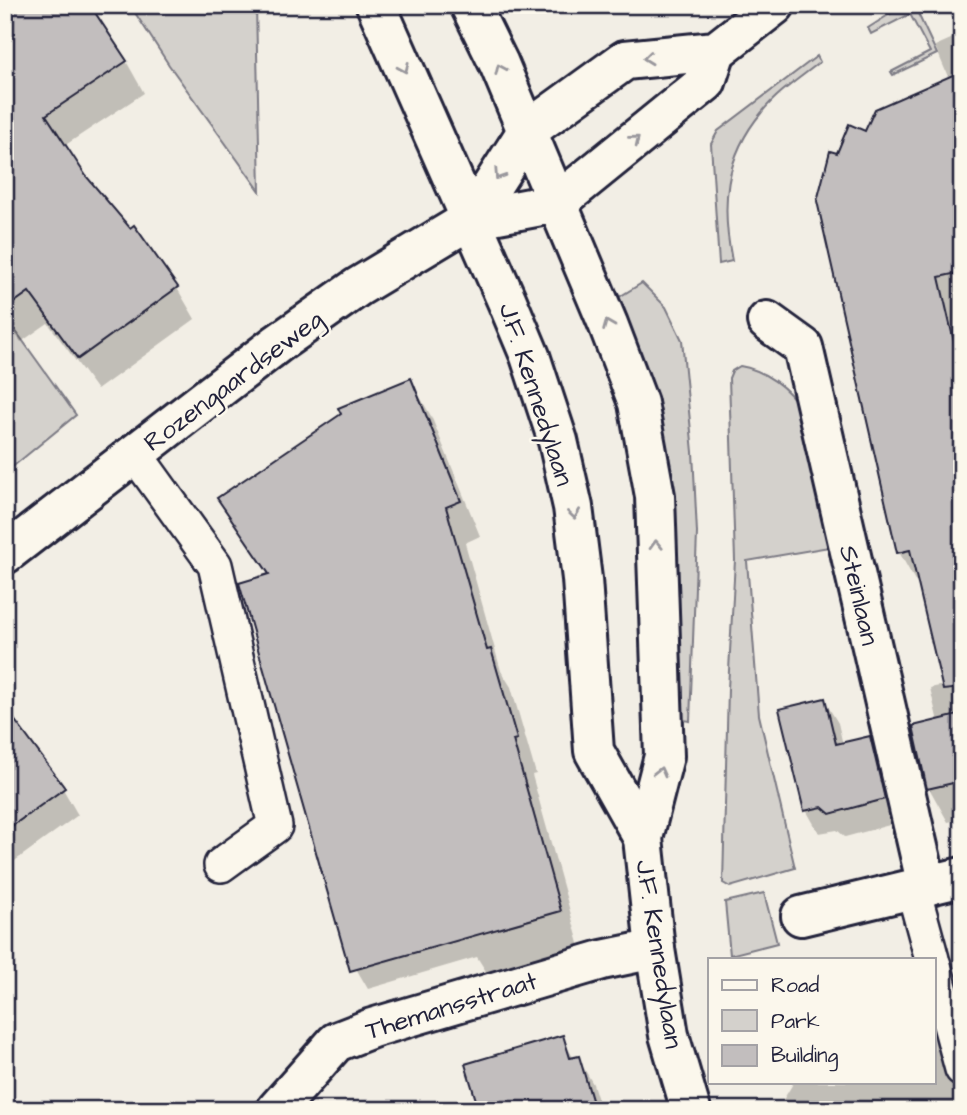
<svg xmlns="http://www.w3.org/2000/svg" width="967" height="1115" font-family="'Architects Daughter',sans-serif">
  <rect width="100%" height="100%" fill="#f2eee5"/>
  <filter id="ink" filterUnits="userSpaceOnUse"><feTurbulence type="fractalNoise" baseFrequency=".0143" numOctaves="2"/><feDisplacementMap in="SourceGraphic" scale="14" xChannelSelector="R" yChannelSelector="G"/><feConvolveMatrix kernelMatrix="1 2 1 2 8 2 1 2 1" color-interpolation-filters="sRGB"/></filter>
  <g filter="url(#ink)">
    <g fill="#d4d1cc" stroke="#7b7a84" stroke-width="2">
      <path d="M130 5H256L260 191 169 65Z"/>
      <path d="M904 5H914L937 54 893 75 891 72 930 52 910 14 871 34 868 28Z"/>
      <path d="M817 56 820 62C800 78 778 92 762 112 724 157 721 206 732 261L719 264 711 144 718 131Z"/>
      <path d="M642 283 666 307 682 340 693 452 697 533 690 721 683 720 671 508 616 299Z"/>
      <path d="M5 316 76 415 5 473Z"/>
      <path d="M740 366C764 370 789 388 801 409L835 546 747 561 759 715 795 868 730 887 723 883 728 689 735 560 729 378 732 371Z"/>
      <path d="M764 893 777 943 730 955 725 902Z"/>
    </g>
    <g fill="#0003">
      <path d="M5 15 126 61 144 93 64 146 84 177 177 288 195 319 97 390 48 323 21 342 5 320Z"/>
      <path d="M962 34V310L956 311 962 333V819L948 822 929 788 938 722 930 688 944 685 920 585 918 586 899 552 838 155 866 133 949 79 935 46Z"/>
      <path d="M410 380 431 416 480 536 465 543 501 671 511 687 536 774 532 775 580 947 487 973 477 957 368 989 347 953 269 576 220 498Z"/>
      <path d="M824 700 838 723 843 745 869 738 883 762 897 823 845 837 837 830 819 833 806 810Z"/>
      <path d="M24 735 63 789 78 815 5 868V748Z"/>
      <path d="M934 1037 952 1068 957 1089H962V1110H786L783 1100 794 1082H934Z"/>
      <path d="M562 1038 574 1059 578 1058 593 1084 601 1110H516Z"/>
    </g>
    <g fill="#c2bebe" stroke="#22223b" stroke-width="2">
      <path d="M5 5H90L127 61 46 115 86 176 130 228 134 225 178 287 78 359 29 292 5 309Z"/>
      <path d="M962 71V272L939 277 962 376V688L943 690 910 550 897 553 817 201 830 151 837 153 849 124 865 131 875 109Z"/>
      <path d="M411 378 461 501 446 507 487 650 491 649 517 739 513 740 561 911 350 971 239 583 269 574 217 498 341 414 338 408Z"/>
      <path d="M825 698 836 744 870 736 885 799 830 814 822 807 804 811 779 709Z"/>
      <path d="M5 707 65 788 5 831Z"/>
      <path d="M962 714V781L927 789 913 726Z"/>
      <path d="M563 1035 570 1058 579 1056 595 1110H479L465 1064Z"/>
    </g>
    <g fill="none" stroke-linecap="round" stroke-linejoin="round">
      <g stroke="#22223b" stroke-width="38">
        <g id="service">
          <path d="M135 454 215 565 275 826 221 865"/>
          <path d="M913 889 932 959"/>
          <path d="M934 965 962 1069"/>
        </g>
      </g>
      <g stroke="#22223b" stroke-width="44">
        <g id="minor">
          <path d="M767 321 803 347 927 886"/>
          <path d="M801 916 962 877"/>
          <path d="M276 1110 336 1042 372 1028 602 960 655 949"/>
        </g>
      </g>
      <g stroke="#22223b" stroke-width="44">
        <g id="tertiary">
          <path d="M471 219 527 131 625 60 716 51 775 5"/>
          <path d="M5 554 277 344 358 287 471 219 557 203 706 82 716 51"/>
        </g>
      </g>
      <g stroke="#22223b" stroke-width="44">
        <g id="primary">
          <path d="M376 5 507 301 530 356 558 441 573 507 582 579 594 751 643 838"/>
          <path d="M470 5 499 64 527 131 608 324 638 403 655 496 664 756 643 838 655 949 669 1035 691 1110"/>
        </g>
      </g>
      <use href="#service" stroke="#fbf7ec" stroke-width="33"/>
      <use href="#minor" stroke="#fbf7ec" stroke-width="38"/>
      <use href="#tertiary" stroke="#fbf7ec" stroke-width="38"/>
      <use href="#primary" stroke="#fbf7ec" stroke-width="38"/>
    </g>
    <defs><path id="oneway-chevron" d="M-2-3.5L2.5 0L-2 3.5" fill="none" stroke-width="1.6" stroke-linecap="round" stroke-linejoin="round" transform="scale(1.75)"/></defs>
    <g stroke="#99979c">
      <use href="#oneway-chevron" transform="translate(648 58) rotate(174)"/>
      <use href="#oneway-chevron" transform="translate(404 68) rotate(66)"/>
      <use href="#oneway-chevron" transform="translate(500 69) rotate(-114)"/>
      <use href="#oneway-chevron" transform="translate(635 140) rotate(-39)"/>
      <use href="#oneway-chevron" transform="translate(499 175) rotate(123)"/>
      <use href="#oneway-chevron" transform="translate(608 325) rotate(-112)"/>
      <use href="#oneway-chevron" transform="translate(574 514) rotate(82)"/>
      <use href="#oneway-chevron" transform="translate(656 545) rotate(-92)"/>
      <use href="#oneway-chevron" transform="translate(660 772) rotate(-76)"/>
    </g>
  </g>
  <g text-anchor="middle" stroke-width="5" stroke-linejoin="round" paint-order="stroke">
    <g font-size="26" fill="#22223b" stroke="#fbf7ec">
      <text transform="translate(233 380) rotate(-37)" y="9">Rozengaardseweg</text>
      <text transform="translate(537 394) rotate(72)" y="9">J.F. Kennedylaan</text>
      <text transform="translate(860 595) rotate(77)" y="9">Steinlaan</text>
      <text transform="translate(660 954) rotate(81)" y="9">J.F. Kennedylaan</text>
      <text transform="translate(451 1005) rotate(-17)" y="9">Themansstraat</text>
    </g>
  </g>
  <rect width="967" height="1115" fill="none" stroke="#fbf7ec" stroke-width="28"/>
  <rect x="14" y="14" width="939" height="1087" fill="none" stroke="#22223b" stroke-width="2.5" filter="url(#ink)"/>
  <rect x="708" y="958" width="228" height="126" fill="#fbf7ec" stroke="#a4a2a5" stroke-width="2"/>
  <rect x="722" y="980" width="35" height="10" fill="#fbf7ec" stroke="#a4a2a5" stroke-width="2"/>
  <text x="771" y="992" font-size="21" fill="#22223b">Road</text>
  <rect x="722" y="1010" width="35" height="21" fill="#d4d1cc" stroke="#a4a2a5" stroke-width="2"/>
  <text x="771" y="1028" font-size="21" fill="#22223b">Park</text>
  <rect x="722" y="1045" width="35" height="21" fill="#c2bebe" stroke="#a4a2a5" stroke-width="2"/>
  <text x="771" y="1062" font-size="21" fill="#22223b">Building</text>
</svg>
